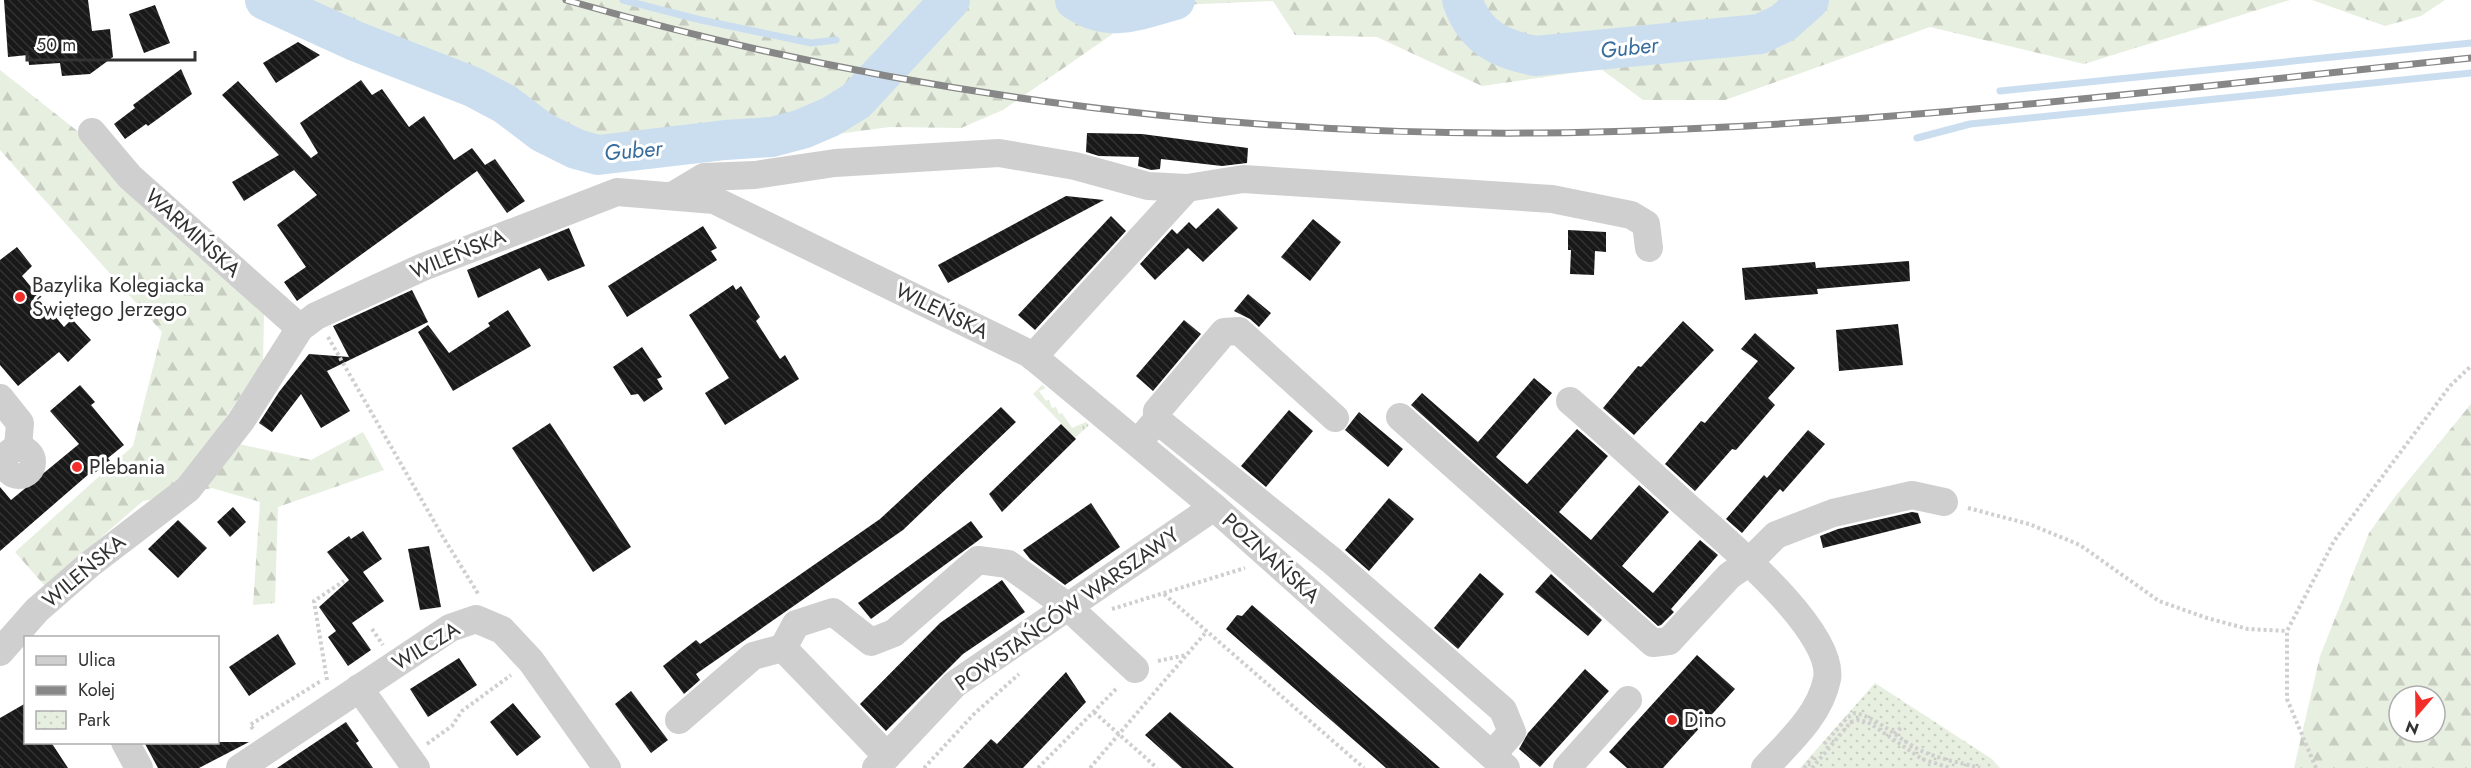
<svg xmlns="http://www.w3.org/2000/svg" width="2471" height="768" font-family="Jost,sans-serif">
  <defs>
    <pattern id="grass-tufts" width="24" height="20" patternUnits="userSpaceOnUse" patternTransform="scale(1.5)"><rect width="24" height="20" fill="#e7efe0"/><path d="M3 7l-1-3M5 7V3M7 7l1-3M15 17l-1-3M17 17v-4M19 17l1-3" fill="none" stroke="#c7cdc1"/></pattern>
    <pattern id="forest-firs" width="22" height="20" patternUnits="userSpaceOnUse" patternTransform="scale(1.5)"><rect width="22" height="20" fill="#e7efe0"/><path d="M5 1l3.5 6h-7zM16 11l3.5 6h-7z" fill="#c7cdc1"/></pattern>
    <pattern id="park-dots" width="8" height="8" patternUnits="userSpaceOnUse" patternTransform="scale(1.5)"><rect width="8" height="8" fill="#e7efe0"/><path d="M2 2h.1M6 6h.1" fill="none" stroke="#c7cdc1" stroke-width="1.8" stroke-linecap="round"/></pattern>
    <pattern id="building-back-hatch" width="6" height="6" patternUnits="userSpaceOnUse" patternTransform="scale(1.5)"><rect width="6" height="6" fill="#191919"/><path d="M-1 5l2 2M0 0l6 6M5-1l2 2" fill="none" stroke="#323232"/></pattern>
  </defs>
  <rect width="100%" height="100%" fill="#fff"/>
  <path fill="url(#grass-tufts)" d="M1042 385 1046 388 1039 391 1046 401 1049 400 1052 408 1056 407 1059 414 1062 413 1072 428 1086 422 1089 425 1075 438 1033 394Z"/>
  <g fill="url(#forest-firs)" fill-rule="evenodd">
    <path d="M272 0H2290L2084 64 1930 27 1725 100H1643L1601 69 1482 86 1377 37 1295 35 1273 1 1153 6 1003 110 961 128 890 127 672 156 603 154 556 147 512 126 345 25Z"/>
    <path d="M2312 0H2445L2421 16 2385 26Z"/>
    <path d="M0 70 85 137 264 313 263 362 212 438 311 460 363 432 384 470 278 507 275 603 253 605 260 502 212 488 143 501 45 586 15 552 133 446 162 332 0 150Z"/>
    <path d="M2471 404V768H2294L2320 656 2369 533 2394 498ZM2399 696H2435V732H2399Z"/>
  </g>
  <path fill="url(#park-dots)" d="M1875 683 1992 759 2000 768H1800Z"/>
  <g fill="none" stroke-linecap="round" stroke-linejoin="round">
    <g stroke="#cbdef0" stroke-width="7">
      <path d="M623 0 701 20 811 43 836 40"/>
      <path d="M914 20 926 26"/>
      <path d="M1594 63V52"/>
      <path d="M2000 91 2471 43"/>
      <path d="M1917 138 1970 124 2471 73"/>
    </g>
    <g stroke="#cbdef0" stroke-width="40">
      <path d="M265 0 355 41 473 87 505 104 542 132 576 149 598 155 725 140 772 137 802 129 830 117 856 101 950 0"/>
      <path d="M1075 0C1110 24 1138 10 1175 0"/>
      <path d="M1462 0C1475 37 1499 49 1536 56L1760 34 1783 23 1809 0"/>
    </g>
  </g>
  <g fill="url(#building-back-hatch)">
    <path d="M4 0H88L92 31 110 29 113 57 90 74 62 76 60 63 29 65 28 55 8 57Z"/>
    <path d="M155 5 170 43 144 53 129 14Z"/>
    <path d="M298 42 320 55 276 83 263 63Z"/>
    <path d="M181 69 192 94 148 126 146 124 125 139 114 124 135 108 133 105Z"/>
    <path d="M361 80 372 95 382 89 409 127 424 116 454 160 472 148 485 165 495 159 525 201 507 213 477 171 297 301 284 282 306 267 277 225 317 195 294 170 244 201 232 182 279 155 222 95 238 81 311 158 318 153 300 123Z"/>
    <path d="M1087 133 1142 134 1248 148 1247 163 1222 166 1161 159 1160 169 1151 170 1138 166 1139 157 1099 156 1086 152Z"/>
    <path d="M1066 196 1104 200 948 283 938 265Z"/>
    <path d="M1218 208 1238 228 1203 262 1188 248 1155 280 1140 264 1172 229 1177 234 1189 222 1196 229Z"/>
    <path d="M1111 216 1126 231 1035 330 1018 315Z"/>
    <path d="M1313 219 1341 242 1310 281 1281 257Z"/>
    <path d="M703 226 717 248 711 251 717 260 627 317 608 286Z"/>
    <path d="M569 228 585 266 548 281 540 268 478 298 467 270Z"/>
    <path d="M1568 230 1606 232V252L1595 251 1594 275 1570 274 1571 250H1568Z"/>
    <path d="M17 247 32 266 22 276 64 327 72 319 91 340 68 362 59 352 18 386 0 365V260Z"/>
    <path d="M1909 261 1910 281 1817 289 1818 294 1745 300 1742 268 1815 262 1816 268Z"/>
    <path d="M733 285 736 290 741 286 760 317 756 321 780 359 785 355 799 379 725 425 705 393 729 378 689 315Z"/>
    <path d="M412 290 428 322 327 371 350 411 321 428 301 394 272 432 259 423 279 392 309 354 349 357 333 326Z"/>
    <path d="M1248 294 1271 313 1259 327 1250 319 1234 311Z"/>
    <path d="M508 310 531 346 453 391 418 332 428 325 449 353 490 326 488 323Z"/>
    <path d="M1184 320 1201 334 1153 391 1136 376Z"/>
    <path d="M1683 321 1714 350 1634 435 1603 408 1638 366 1641 367Z"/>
    <path d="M1898 324 1903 365 1839 371 1836 330Z"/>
    <path d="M1755 333 1795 368 1768 398 1775 405 1736 450 1732 449 1695 491 1665 464 1701 421 1705 423 1758 361 1741 349Z"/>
    <path d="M642 347 662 377 657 379 663 389 644 402 638 394 631 395 613 367Z"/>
    <path d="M1534 378 1552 393 1496 457 1527 484 1577 429 1608 456 1559 512 1591 540 1639 485 1669 512 1622 566 1653 593 1700 540 1718 555 1671 609 1674 612 1661 625 1658 626 1411 405 1422 393 1478 442Z"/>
    <path d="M80 385 95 402 91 405 124 445 108 458 110 461 92 475 90 473 0 551V487L11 500 79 444 50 411Z"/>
    <path d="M1001 407 1016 422 903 530 696 674 700 680 684 694 663 666 696 640 700 644 880 519Z"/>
    <path d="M1289 410 1313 431 1266 487 1241 466Z"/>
    <path d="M1359 412 1403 449 1388 467 1345 430Z"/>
    <path d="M550 423 631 547 593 572 512 448Z"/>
    <path d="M1061 424 1076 439 1002 512 989 494Z"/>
    <path d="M1808 430 1825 444 1783 492 1780 489 1742 533 1726 519 1764 475 1767 478Z"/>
    <path d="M1389 498 1414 519 1369 571 1345 550Z"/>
    <path d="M1091 503 1120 547 1065 585 1030 559 1023 550Z"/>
    <path d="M233 507 246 522 230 537 217 522Z"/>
    <path d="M1912 512 1918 513 1921 523 1823 548 1820 536 1838 529Z"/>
    <path d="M178 520 207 548 178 578 148 549Z"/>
    <path d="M971 521 983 537 871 619 858 603Z"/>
    <path d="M363 531 382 559 363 572 384 601 352 623 371 650 348 666 328 637 336 631 319 607 349 580 327 552 349 536 351 539Z"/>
    <path d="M429 546 441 607 420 610 408 549Z"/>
    <path d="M1480 573 1504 594 1458 649 1434 628Z"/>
    <path d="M1551 574 1602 620 1588 636 1535 592Z"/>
    <path d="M1002 580 1025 612 963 654 886 731 860 704 940 623Z"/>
    <path d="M1252 605 1440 768H1386L1226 629 1237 615 1242 616Z"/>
    <path d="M278 634 296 664 249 696 229 667Z"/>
    <path d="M1697 655 1735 689 1663 768H1627L1609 752Z"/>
    <path d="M459 658 477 685 428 717 410 689Z"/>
    <path d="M1585 669 1609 691 1540 767 1519 749 1528 733Z"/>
    <path d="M1066 672 1086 702 1023 768H963L991 739 997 744Z"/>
    <path d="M631 691 668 740 651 753 615 704Z"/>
    <path d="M26 703V742H51L68 768H0V718Z"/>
    <path d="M513 703 541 737 517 756 490 722Z"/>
    <path d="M1170 712 1234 768H1182L1145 735Z"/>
    <path d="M346 722 359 741 356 743 373 768H277Z"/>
    <path d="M144 742H249L199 768H158Z"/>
  </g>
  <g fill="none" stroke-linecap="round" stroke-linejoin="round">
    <g stroke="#cfcfcf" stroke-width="4" stroke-dasharray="3 3" stroke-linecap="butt">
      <path d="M328 337 443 537 479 595"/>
      <path d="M1968 508 2029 524 2080 545 2159 601 2207 618 2248 629 2287 631"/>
      <path d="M1164 594 1364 768"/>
      <path d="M1112 609 1245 568"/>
      <path d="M372 629 383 645"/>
      <path d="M1158 661 1186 655"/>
      <path d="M327 680 314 601 344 581"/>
      <path d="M1094 712 1157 768"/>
      <path d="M253 729 250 725 321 681"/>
      <path d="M1894 734 1902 727"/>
      <path d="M427 744 452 726 462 711 511 675"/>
      <path d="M1824 744 1847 718 1855 713C1878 718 1896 737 1916 748 1936 759 1959 762 1980 768"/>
      <path d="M924 768 974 714 1019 674"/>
      <path d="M1038 768 1118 687"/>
      <path d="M1090 768 1207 631"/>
      <path d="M1804 768 1814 756"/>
      <path d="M1812 768 1851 722 1858 720 1868 722 1922 759 1950 768"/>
      <path d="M2316 768 2287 699V631L2334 541 2450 386 2471 366"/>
    </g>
    <g stroke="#cfcfcf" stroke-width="28">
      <path d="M92 132 130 177 300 328"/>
      <path d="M674 195 704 177 755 175 835 163 999 153 1075 166 1148 186 1187 188 1243 179 1552 199 1631 215 1646 224 1649 248"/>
      <path d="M1033 357 1187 188"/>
      <path d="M0 398 20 423 18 448"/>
      <path d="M1570 401C1607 433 1643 466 1679 499 1714 531 1836 629 1827 679 1820 715 1789 742 1765 768"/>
      <path d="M1400 417 1653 643 1669 641 1729 576 1749 562 1776 535 1833 513 1912 495 1944 502"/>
      <path d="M1157 420 1331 560 1503 710 1512 732 1492 755"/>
      <path d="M1146 433 1157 420V411L1224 332 1239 331 1335 418"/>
      <circle cx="19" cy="462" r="13"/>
      <path d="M783 648 796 624 833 612 871 642 894 633 978 560 1008 564 1068 607 1135 669"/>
      <path d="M0 652 37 610 90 564 188 489 241 421 300 328 316 316 423 267 617 192 714 200 1030 354 1214 507 1506 768"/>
      <path d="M359 688 416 768"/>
      <path d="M679 720 753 656 783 648 887 756"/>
      <path d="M125 742 139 768"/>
      <path d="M240 768 450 628 476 619 502 630 531 661 607 768"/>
      <path d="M876 768 955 684 1214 507"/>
      <path d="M1567 768 1628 700"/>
    </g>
    <g stroke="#878787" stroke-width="7">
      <path id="rail" d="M566 0C880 91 1211 136 1538 133 1850 130 2161 90 2471 58"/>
    </g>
    <use href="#rail" stroke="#fff" stroke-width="4.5" stroke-dasharray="14" stroke-linecap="butt"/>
  </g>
  <g fill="#f32e2a" stroke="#fff" stroke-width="2">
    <circle cx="20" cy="297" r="6"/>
    <circle cx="77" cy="467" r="6"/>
    <circle cx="1672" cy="720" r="6"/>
  </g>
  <g text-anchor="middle" stroke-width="6" stroke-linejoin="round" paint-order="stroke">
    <g font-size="21" fill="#323232" stroke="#fff">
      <text transform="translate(193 233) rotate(42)" y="7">WARMIŃSKA</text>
      <text transform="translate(458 254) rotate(-22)" y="7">WILEŃSKA</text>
      <text transform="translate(942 311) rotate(26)" y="7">WILEŃSKA</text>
      <text transform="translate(1271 558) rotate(42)" y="7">POZNAŃSKA</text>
      <text transform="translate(84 571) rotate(-40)" y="7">WILEŃSKA</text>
      <text transform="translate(1067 609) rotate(-35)" y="7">POWSTAŃCÓW WARSZAWY</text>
      <text transform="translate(426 646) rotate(-31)" y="7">WILCZA</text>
    </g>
    <g font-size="21" fill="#323232" stroke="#fff" text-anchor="start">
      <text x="32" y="292">Bazylika Kolegiacka<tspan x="32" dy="24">Świętego Jerzego</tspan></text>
      <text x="89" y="474">Plebania</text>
      <text x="1684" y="727">Dino</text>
    </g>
    <g font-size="22" font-style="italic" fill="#386c9c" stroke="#fff">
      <text transform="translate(1629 47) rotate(-6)" y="8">Guber</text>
      <text transform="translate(633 150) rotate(-5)" y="8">Guber</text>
    </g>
  </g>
  <rect x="24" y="636" width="195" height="108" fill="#ffffff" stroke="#adadad" stroke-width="1.5"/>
  <rect x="36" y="656" width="30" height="9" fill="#cfcfcf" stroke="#adadad" stroke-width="1.5"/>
  <text x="78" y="666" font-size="18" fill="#323232">Ulica</text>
  <rect x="36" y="686" width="30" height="9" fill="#878787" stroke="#adadad" stroke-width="1.5"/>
  <text x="78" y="696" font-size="18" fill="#323232">Kolej</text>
  <rect x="36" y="711" width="30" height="18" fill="url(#park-dots)" stroke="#adadad" stroke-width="1.5"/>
  <text x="78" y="726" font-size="18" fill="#323232">Park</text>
  <g transform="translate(2417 714) rotate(200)"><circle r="28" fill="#ffffff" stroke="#adadad" stroke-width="1.5"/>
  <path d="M0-4.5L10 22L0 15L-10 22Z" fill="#f32e2a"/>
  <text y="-9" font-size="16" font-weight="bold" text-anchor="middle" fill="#323232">N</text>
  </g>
  <path d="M27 51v9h168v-9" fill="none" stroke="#323232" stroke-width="3"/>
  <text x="36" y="51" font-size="18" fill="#323232" stroke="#ffffff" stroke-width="4.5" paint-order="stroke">50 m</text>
</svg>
